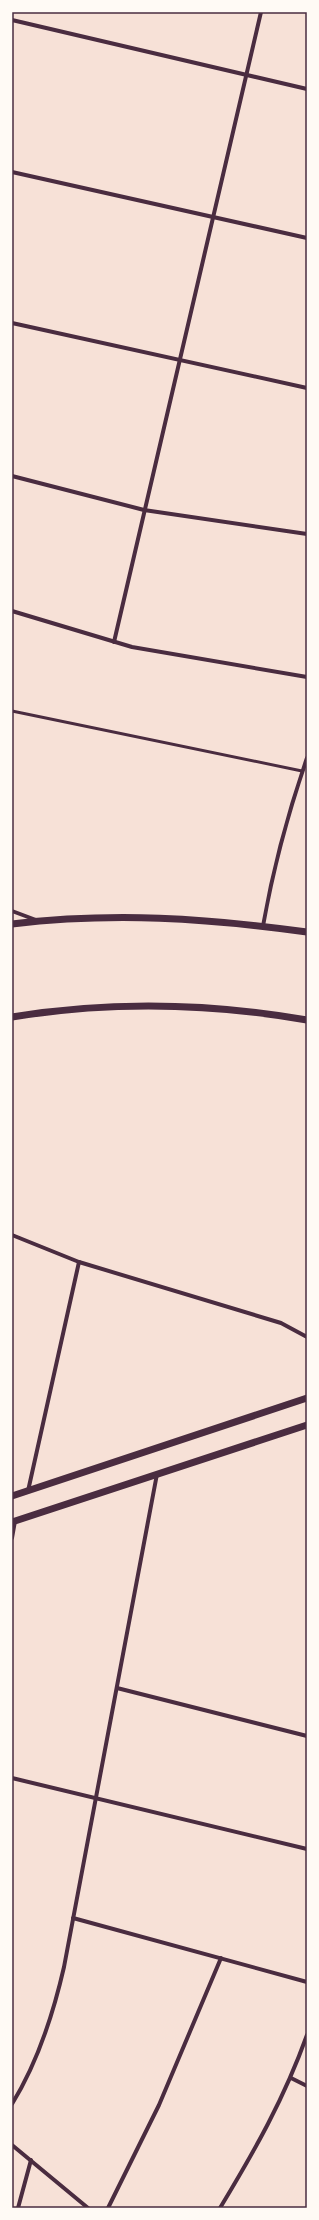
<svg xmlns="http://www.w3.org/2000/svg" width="319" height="2220" font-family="'Varela Round',sans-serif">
  <rect width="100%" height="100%" fill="#f7e1d7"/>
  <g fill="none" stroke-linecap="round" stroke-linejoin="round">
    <path stroke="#4a2c40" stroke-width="3" d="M12 711 302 771"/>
    <g stroke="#4a2c40" stroke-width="4">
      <path d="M12 20 307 89"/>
      <path d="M12 172 307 238"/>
      <path d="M12 323 307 388"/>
      <path d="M12 476 144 510 307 534"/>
      <path d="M12 611 132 647 307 677"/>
      <path d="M114 642 261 12"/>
      <path d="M12 911 36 920"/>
      <path d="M263 926C273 869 288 813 307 758"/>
      <path d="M12 1235 79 1262 281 1323 307 1337"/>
      <path d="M28 1491 79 1262"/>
      <path d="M12 1538 15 1521"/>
      <path d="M117 1688 307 1736"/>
      <path d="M12 1778 307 1849"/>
      <path d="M73 1918 307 1982"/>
      <path d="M291 2078 307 2086"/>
      <path d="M12 2104C38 2062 53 2015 64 1967L157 1474"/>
      <path d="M12 2145 88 2208"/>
      <path d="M18 2208 31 2160"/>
      <path d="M108 2208 159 2105 221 1958"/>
      <path d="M220 2208C255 2150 284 2099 307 2035"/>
    </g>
    <g stroke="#4a2c40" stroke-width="7">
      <path d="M12 924C114 912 205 918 307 932"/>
      <path d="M12 1017C110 1001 209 1003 307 1020"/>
      <path d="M12 1496 307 1398"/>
      <path d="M12 1522 307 1425"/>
    </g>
  </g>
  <rect width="319" height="2220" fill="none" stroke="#fffaf5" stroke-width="26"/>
  <rect x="13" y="13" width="293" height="2194" fill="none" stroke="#4a2c40" stroke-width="1.5"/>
</svg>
